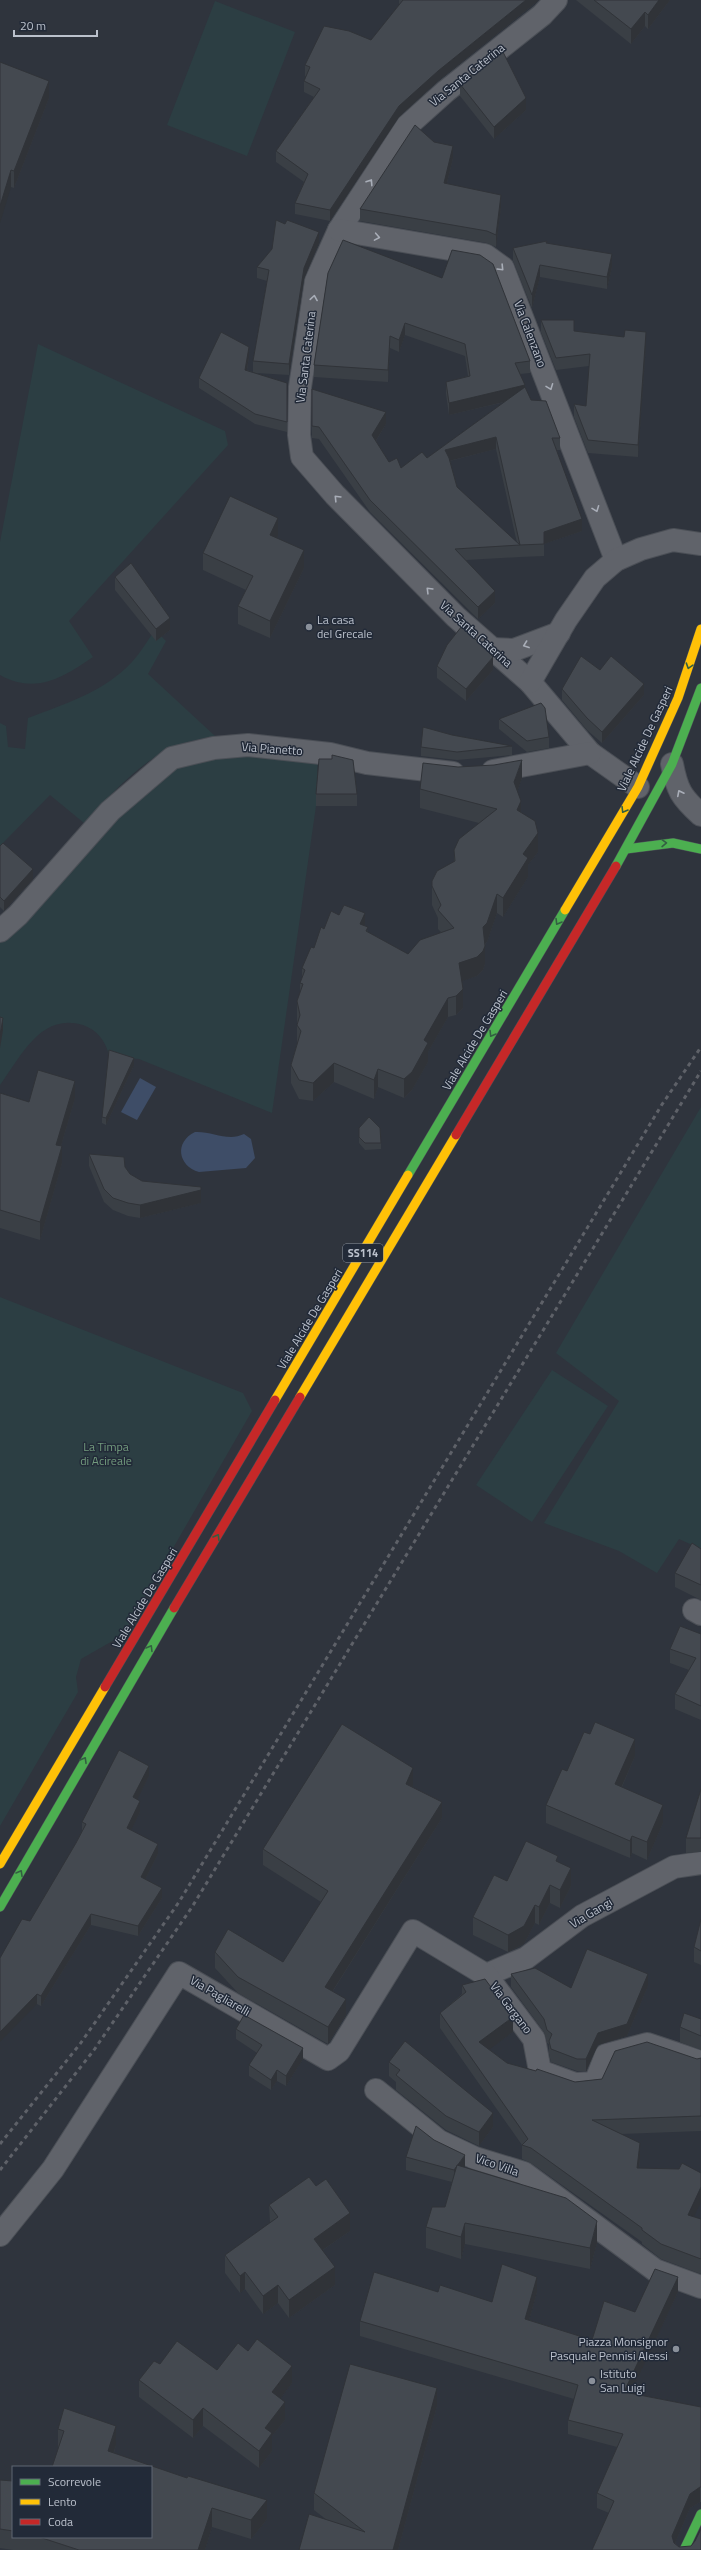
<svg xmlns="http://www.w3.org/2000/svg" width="701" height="2550" font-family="'Titillium Web',sans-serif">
  <rect width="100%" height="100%" fill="#2f343d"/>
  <g fill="#2c3e43">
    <path d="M215 1 295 32 247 156 167 125Z"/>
    <path d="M38 344 225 431 228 445 69 621 93 657C64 677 36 695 0 675V542Z"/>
    <path d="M155 630 166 641 148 674 215 736C201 739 186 741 173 747 138 763 110 796 84 823L50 795 0 846V723L6 726 8 747 25 749 28 718C65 704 104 692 132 662 141 652 148 640 155 630Z"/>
    <path d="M214 752 318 757 316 806 272 1113 139 1059 109 1056C106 1041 97 1030 83 1025 41 1012 21 1056 0 1085V942L114 817 177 763Z"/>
    <path d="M701 1107V1549L679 1539 657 1573 619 1551 544 1523 619 1401 556 1353Z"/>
    <path d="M0 1297 243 1393 252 1411 123 1635 81 1659 76 1677 78 1692 0 1826Z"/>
    <path d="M552 1370 608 1406 532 1522 476 1485Z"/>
  </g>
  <g fill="#3e4d67">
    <path d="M140 1078 156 1087 137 1120 121 1112Z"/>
    <path d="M195 1132C212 1131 228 1142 244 1134L251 1139 255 1158 246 1168 199 1172C178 1166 174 1142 195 1132Z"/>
  </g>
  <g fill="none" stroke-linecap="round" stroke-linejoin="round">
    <g stroke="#4b4f56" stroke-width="24">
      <g id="street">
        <path d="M556 0 542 15 446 91 407 126 339 230 316 281 300 387 299 435 302 457 335 495 456 617 530 682 590 753 638 787"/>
        <path d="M339 230 485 255 503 268 616 560"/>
        <path d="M492 649 514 650 559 633"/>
        <path d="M530 682 566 620 595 578 616 560 641 549 673 540 701 544"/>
        <path d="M672 764C677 790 681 797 701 815"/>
        <path d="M493 771 590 753"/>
        <path d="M0 931 18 915 110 811 172 758 214 748 248 745 330 754 367 763 453 773"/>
        <path d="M694 1610 701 1614"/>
        <path d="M486 1975 526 1958 582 1916 674 1867 701 1863"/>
        <path d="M376 2090 439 2141 475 2158 524 2173 655 2270 701 2287"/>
        <path d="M0 2235 53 2169 179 1973 328 2059 339 2051 413 1931 486 1975 534 2039 540 2071 575 2084 595 2083 606 2055 647 2044 701 2062"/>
      </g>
    </g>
    <g stroke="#4b4f56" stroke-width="10">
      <g id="fast">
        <path d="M626 849 673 843 701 849"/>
        <path d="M616 866 672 764 701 688"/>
        <path d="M408 1175 565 910"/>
        <path d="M0 1907 174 1608"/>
        <path d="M684 2550 701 2514"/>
      </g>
    </g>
    <g stroke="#4b4f56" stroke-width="10">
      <g id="slow">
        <path d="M565 910 638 787 678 698 701 629"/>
        <path d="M300 1397 456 1135"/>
        <path d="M275 1400 408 1175"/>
        <path d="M0 1864 105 1687"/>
      </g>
    </g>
    <g stroke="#4b4f56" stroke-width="10">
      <g id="jam">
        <path d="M456 1135 616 866"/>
        <path d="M174 1608 300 1397"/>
        <path d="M105 1687 275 1400"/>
      </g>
    </g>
    <use href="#street" stroke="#60636a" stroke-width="22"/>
    <use href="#fast" stroke="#4caf50" stroke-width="9"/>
    <use href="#slow" stroke="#ffc107" stroke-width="9"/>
    <use href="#jam" stroke="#c62828" stroke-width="9"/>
    <g stroke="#5e6168" stroke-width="3" stroke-dasharray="4 4" stroke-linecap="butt">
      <path d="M0 2144 80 2044 179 1902 661 1106 701 1047"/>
      <path d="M0 2170 94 2050 192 1907 701 1071"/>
    </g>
  </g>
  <g fill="#3a3f45" fill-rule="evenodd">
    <path d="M399 0H538V1L438 81 399 117 330 221 295 214V203L304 182 276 162V151L314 97 304 92V81L306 76H305V65L371 40 399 5Z"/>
    <path d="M576 0H670L648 29 645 26 631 44Z"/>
    <path d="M0 62 49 98 14 188 11 187Z"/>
    <path d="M460 84 526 110 494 139 460 96Z"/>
    <path d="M434 142 453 158 447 183 501 207 496 247 487 243 360 221V209Z"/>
    <path d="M319 243 304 279 289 375 256 373 287 383V432L255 424 199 388V378L249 357 247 370 253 372V361L267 281 257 278V267Z"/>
    <path d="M547 243 612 267 607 289 540 277 532 308 513 261V248Z"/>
    <path d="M328 273 530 361V373L520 374 525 387 531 400 560 438V450H557L582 531 544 544V556L520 557V553V557L466 560 495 603 478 619 370 512 319 439 312 438V389L386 424 376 441 389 462 401 468 427 458 505 402 449 415 446 394V382L468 376 465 356 405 335 399 352 390 348 388 382 314 377V365ZM496 449 517 543 457 487 450 461Z"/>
    <path d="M541 320 574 331 646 344 638 457 588 453 574 417V404L586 406 589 366 556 370 541 332Z"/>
    <path d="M278 536 277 538 304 568 270 638 238 624V606L246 590 203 570V553Z"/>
    <path d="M115 577 170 630 156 641 115 590Z"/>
    <path d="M437 666 493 670 466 701 437 678Z"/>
    <path d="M562 689 644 695 602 743 587 730 562 700Z"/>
    <path d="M499 719 549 737V748L527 752 499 729Z"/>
    <path d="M452 735 512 746V755L457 760 421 756V747Z"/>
    <path d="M522 778 517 792 521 812 538 852 528 865V877L503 917 497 913 487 942 485 945V964L483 970 477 976 461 981 463 1008 456 1015 448 1017 428 1052V1062L412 1090 404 1098 378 1087 374 1099 334 1082 313 1101 299 1099 291 1083V1065L297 1044V1001L300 993V983L302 978V968L324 929 365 925 368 932 408 954 441 932 438 929V918L432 905V881L454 862V850L479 823 420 808V789Z"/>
    <rect x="316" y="794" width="41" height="12"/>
    <path d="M0 846 33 879 4 911 0 907Z"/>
    <path d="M134 1065 106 1125 102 1123V1117Z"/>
    <path d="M0 1093 29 1102 75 1098 61 1146 62 1163 40 1240 0 1228Z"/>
    <path d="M359 1128 381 1143V1149L365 1150 359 1143Z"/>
    <path d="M89 1154 125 1167 130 1174 142 1181 201 1203 140 1218 128 1216 113 1210 104 1202 89 1166Z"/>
    <path d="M701 1549V1600L675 1587V1573Z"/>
    <path d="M701 1634V1720L675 1709V1694L689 1670 670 1663V1649Z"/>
    <path d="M635 1756 622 1787 663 1823 647 1860 632 1853 630 1858 546 1823V1805L567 1771Z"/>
    <path d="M149 1776 137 1799 140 1812 131 1830 158 1854 145 1880 162 1898 138 1936 91 1925 41 2006 37 2004 30 1921 76 1843 82 1831V1822Z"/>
    <path d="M413 1785 412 1787 442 1818 333 1991 346 2015 328 2044 238 1993 215 1968V1952L283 1962 321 1902 263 1865V1849Z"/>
    <path d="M701 1789V1852L686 1853V1838Z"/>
    <path d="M558 1862 571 1886 560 1908 550 1903 539 1925 535 1923 524 1944 508 1952 473 1935V1917L507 1881Z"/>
    <path d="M701 1919V1965L694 1962V1947Z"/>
    <path d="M511 1974 571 1988 648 1986 627 2036 598 2045 586 2071H577L551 2062 549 2054V2044L547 2043 544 2032 511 1987Z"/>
    <path d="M462 1985 513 2032 489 2049 507 2063 575 2082 602 2079 701 2058V2131L621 2134 640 2158 639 2168 694 2217 701 2219V2274L661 2259 642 2244V2242L531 2163 522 2159V2145L440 2028V2013L462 1994Z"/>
    <path d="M701 2019V2050L680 2042V2027Z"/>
    <path d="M236 2029 303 2059 286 2086 277 2081 271 2090 249 2076V2065L257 2053 236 2039Z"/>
    <path d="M389 2062 493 2127 479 2146 446 2130 396 2090V2082L389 2076Z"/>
    <path d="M406 2157 465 2167V2168L597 2243 590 2269 465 2244 461 2259 426 2248V2227L445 2207 452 2182 406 2170Z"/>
    <path d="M316 2186 350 2231 323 2250 335 2285 289 2318 278 2303 263 2314 245 2289 240 2293 225 2273V2255L270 2223 269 2205Z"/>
    <path d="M438 2292 492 2302 537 2292 529 2320 592 2340 635 2312 678 2292 630 2393 701 2407V2502H700L690 2508 675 2543 679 2547 701 2550H592L609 2513 597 2508V2493L617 2447 568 2434V2420L574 2399 360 2336V2321Z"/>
    <path d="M160 2364 217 2370 292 2383 280 2399 285 2420 272 2436V2451L259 2468 203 2426 193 2438 139 2397V2380Z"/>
    <path d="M437 2406 398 2550H299L327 2520 314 2510V2493Z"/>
    <path d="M58 2429 116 2445 114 2453 267 2519 251 2539 212 2527 205 2550H13L0 2548V2480L13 2481V2537H151L58 2448Z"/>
  </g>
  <g fill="#303338">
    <path d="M526 0H538V1L438 81 399 117 330 221V210L399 106 438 71Z"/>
    <path d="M659 0H670L648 29V15Z"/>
    <path d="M645 12V26L631 44V29Z"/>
    <path d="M49 81V98L14 188V171Z"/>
    <path d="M526 98V110L494 139V127Z"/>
    <path d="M453 146V158L444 195V183Z"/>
    <path d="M11 170V187L0 223V206Z"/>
    <path d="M501 195V207L496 247V235Z"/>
    <path d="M319 232V243L304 279 289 375V364L304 268Z"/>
    <path d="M612 254V267L607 289V277Z"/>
    <path d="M540 265V277L532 308V295Z"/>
    <path d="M405 323V335L399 352V340Z"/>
    <path d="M646 332V344L638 457V445Z"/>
    <path d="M390 336V348L388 382V370Z"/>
    <path d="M249 347V357L245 380V370Z"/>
    <path d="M525 385V397L449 415V403Z"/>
    <path d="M386 412V424L372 447V435Z"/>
    <path d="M496 437V449L445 462V450Z"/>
    <path d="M278 518V536L270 552V535Z"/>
    <path d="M582 519V531L544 544V532Z"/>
    <path d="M304 550V568L270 638V621Z"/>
    <path d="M495 591V603L478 619V607Z"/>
    <path d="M170 618V630L156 641V629Z"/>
    <path d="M493 657V670L466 701V689Z"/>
    <path d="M644 684V695L602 743V732Z"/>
    <path d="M522 760V778L514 801V782Z"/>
    <path d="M521 801V820L517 810Z"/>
    <path d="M538 833V852L528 865V877L503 917V898L523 854Z"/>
    <path d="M33 869V879L4 911V901Z"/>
    <path d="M497 894V913L487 942 483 946V927Z"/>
    <path d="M365 913V932L360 924Z"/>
    <path d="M485 946V964L483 970 477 976 459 982V963Z"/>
    <path d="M463 989V1008L456 1015V996Z"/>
    <path d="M448 998V1017L428 1052V1062L412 1090 404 1098V1079L424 1040Z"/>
    <path d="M3 1018V1030L0 1048V1035Z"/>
    <path d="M134 1058V1065L106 1125V1118Z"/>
    <path d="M334 1063V1082L313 1101V1083Z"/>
    <path d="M378 1069V1087L374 1099V1080Z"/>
    <path d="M75 1081V1098L56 1163V1145Z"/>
    <path d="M62 1146V1163L40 1240V1222Z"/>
    <path d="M201 1190V1203L140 1218V1205Z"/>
    <path d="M635 1739V1756L615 1802V1784Z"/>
    <path d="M149 1766V1776L133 1808V1797Z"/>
    <path d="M413 1768V1785L406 1800V1784Z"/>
    <path d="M140 1801V1812L127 1839V1828Z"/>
    <path d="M442 1802V1818L325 2003V1987Z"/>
    <path d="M663 1805V1823L647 1860V1842Z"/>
    <path d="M632 1836V1853L630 1858V1841Z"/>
    <path d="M158 1844V1854L141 1888V1877Z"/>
    <path d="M571 1868V1886L560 1908V1890Z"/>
    <path d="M550 1885V1903L539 1925V1907Z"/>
    <path d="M162 1888V1898L138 1936V1926Z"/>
    <path d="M535 1905V1923L524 1944 508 1952V1935Z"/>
    <path d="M91 1914V1925L41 2006V1996Z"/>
    <path d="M648 1974V1986L627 2036 598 2045 586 2071V2059L598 2033Z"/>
    <path d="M37 1994V2004L0 2042V2032Z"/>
    <path d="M346 1999V2015L328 2044V2027Z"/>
    <path d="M513 2017V2032L479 2057V2042Z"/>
    <path d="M303 2048V2059L286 2086V2076Z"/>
    <path d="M277 2070V2081L271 2090V2080Z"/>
    <path d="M493 2113V2127L479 2146V2132Z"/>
    <path d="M640 2143V2158L637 2182V2168Z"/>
    <path d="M465 2155V2167L454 2182V2170Z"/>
    <path d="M701 2187V2202L688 2229V2215Z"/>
    <path d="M350 2213V2231L314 2256V2239Z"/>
    <path d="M597 2221V2243L590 2269V2248Z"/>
    <path d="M465 2223V2244L461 2259V2237Z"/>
    <path d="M335 2267V2285L289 2318V2300Z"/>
    <path d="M245 2272V2289L240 2293V2276Z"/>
    <path d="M537 2277V2292L525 2334V2319Z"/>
    <path d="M678 2277V2292L624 2407V2392Z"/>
    <path d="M278 2285V2303L263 2314V2296Z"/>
    <path d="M292 2366V2383L272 2410V2392Z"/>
    <path d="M437 2388V2406L398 2550H393Z"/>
    <path d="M285 2402V2420L272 2436V2451L259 2468V2451L265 2428Z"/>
    <path d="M203 2408V2426L193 2438V2420Z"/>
    <path d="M116 2426V2445L109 2467 108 2451Z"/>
    <path d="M700 2487V2502L690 2508 672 2550V2536L690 2494Z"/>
    <path d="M267 2500V2519L251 2539V2520Z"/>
    <path d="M212 2508V2527L205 2550H198Z"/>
  </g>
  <g fill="#444950" stroke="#303338">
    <path d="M403 0H526L438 71 399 106 330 210 295 203 308 174 276 151 320 89 304 81 310 67 305 65 324 26 349 31 371 40Z"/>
    <path d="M594 0H659L648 15 645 12 631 29Z"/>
    <path d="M502 50 526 98 494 127 460 84Z"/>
    <path d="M0 62 49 81 14 171 11 170 0 206Z"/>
    <path d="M415 125 434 142 453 146 444 183 501 195 496 235 487 231 360 209Z"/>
    <path d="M276 220 285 224 287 220 319 232 304 268 289 364 253 361 269 270 257 267 272 249Z"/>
    <path d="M343 240 442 278 452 250 480 255 493 264 530 361 515 363 525 385 449 403 446 382 470 376 465 344 405 323 399 340 390 336 388 370 314 365 328 273Z"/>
    <path d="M547 241 546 243 612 254 607 277 540 265 532 295 513 248Z"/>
    <path d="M541 320H574V331L624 337 625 330 646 332 638 445 588 440 574 404 586 406 590 354 556 358Z"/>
    <path d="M221 332 249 347 245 370 287 383V422L255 414 199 378Z"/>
    <path d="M525 387 531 400 546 401 560 438H552L582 519 544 532V544L520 545 496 437 445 450 449 458 457 487 520 545 455 549 495 591 478 607 370 500 319 427 312 426V389L386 412 372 435 389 462 397 458 401 468 422 452 427 458Z"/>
    <path d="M230 496 278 518 270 535 304 550 270 621 238 606 253 576 203 553Z"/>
    <path d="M131 563 170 618 156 629 115 577Z"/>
    <path d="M462 626 493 657 466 689 437 666 447 645Z"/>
    <path d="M581 656 600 670 611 656 644 684 602 732 587 718 562 689Z"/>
    <path d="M541 703 545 708 549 737 527 741 499 719Z"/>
    <path d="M423 727 452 735 512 746 457 752 421 747Z"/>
    <path d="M332 755 353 760 357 794H316L319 759H332Z"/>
    <path d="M522 760 514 782 521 801 517 810 535 821 538 833 523 854 528 858 503 898 497 894 487 923 483 927 485 946 483 951 477 957 459 963 463 989 456 996 448 998 424 1040 428 1043 412 1072 404 1079 378 1069 374 1080 334 1063 313 1083 299 1080 291 1065 301 1031 297 1025 300 1015 297 1001 303 984 300 983 305 970 302 968 311 947 314 948 321 927 324 929 331 911 339 915 344 905 365 913 360 924 368 927 366 931 408 954 420 940 454 928 438 910 441 905 432 886V881L437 871 455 861 454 850 459 839 497 809 420 789 423 763 458 767 494 765Z"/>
    <path d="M3 843 33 869 4 901 0 897V846Z"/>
    <path d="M0 1017 3 1018 0 1035Z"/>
    <path d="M109 1050 134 1058 106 1118 102 1117Z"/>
    <path d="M38 1070 75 1081 56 1145 62 1146 40 1222 0 1210V1093L29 1102Z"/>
    <path d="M369 1117 380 1128 381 1143H365L359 1137V1128Z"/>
    <path d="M89 1154 124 1157 125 1167 130 1174 142 1181 201 1187V1190L140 1205 128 1203 113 1198 104 1189Z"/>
    <path d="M692 1543 701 1549V1585L675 1573Z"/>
    <path d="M680 1626 701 1634V1706L675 1694 696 1658 670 1649Z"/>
    <path d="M595 1722 635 1739 615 1784 663 1805 647 1842 632 1836 630 1841 546 1805 562 1769 567 1771 584 1732 590 1734Z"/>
    <path d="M342 1724 413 1768 406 1784 442 1802 325 1987 346 1999 328 2027 238 1977 215 1952 228 1929 283 1962 328 1891 263 1849Z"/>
    <path d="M119 1750 149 1766 133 1797 140 1801 127 1828 158 1844 141 1877 162 1888 138 1926 91 1914 41 1996 37 1994 0 2032V1958L22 1919 30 1921 76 1843 86 1824 82 1822Z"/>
    <path d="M701 1789V1838H686Z"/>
    <path d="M526 1841 558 1856 556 1861 571 1868 560 1890 550 1885 539 1907 535 1905 524 1926 508 1935 473 1917 494 1875 507 1881Z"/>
    <path d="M701 1919V1951L694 1947Z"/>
    <path d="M587 1949 648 1974 627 2024 598 2033 586 2059H577L551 2049 549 2041 552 2034 547 2030 544 2019 511 1974 535 1968 571 1988Z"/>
    <path d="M485 1979 513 2017 479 2042 507 2063 536 2071 537 2069 575 2082 602 2079 615 2051 647 2042 697 2059 701 2058V2116L592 2120 640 2143 637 2168 679 2169 682 2163 701 2173V2187L688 2215 701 2219V2259L661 2244 642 2230V2228L531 2148 522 2145 528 2139 440 2013 466 1992 462 1985Z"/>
    <path d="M684 2013 701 2019V2036L680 2027Z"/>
    <path d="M244 2015 303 2048 286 2076 277 2070 271 2080 249 2065 262 2045 236 2029Z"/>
    <path d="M405 2041 493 2113 479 2132 446 2116 396 2075 400 2070 389 2062Z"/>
    <path d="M416 2126 434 2140 465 2155 454 2170 406 2157Z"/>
    <path d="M457 2165 566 2198 597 2221 590 2248 465 2223 461 2237 426 2227 432 2207H445Z"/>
    <path d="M309 2177 316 2186 326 2179 350 2213 314 2239 335 2267 289 2300 278 2285 263 2296 245 2272 240 2276 225 2255 278 2217 269 2205Z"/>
    <path d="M502 2264 537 2277 525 2319 592 2340 604 2301 635 2312 655 2269 678 2277 624 2392 701 2407V2487H700L690 2494 672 2536 674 2543 679 2547 691 2546 695 2541 701 2529V2550H592L614 2501 597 2493 623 2434 568 2420 578 2385 360 2321 374 2272 438 2292 440 2285 492 2302Z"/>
    <path d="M257 2339 292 2366 272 2392 285 2402 265 2428 272 2433 259 2451 203 2408 193 2420 139 2380 154 2361 160 2364 177 2341 217 2370 238 2343 248 2351Z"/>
    <path d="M350 2364 437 2388 393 2550H299L309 2514 365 2532 314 2493Z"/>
    <path d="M64 2408 116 2426 108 2451 187 2478 188 2476 267 2500 251 2520 212 2508 198 2550H79L39 2537H151V2467H52L64 2431 58 2429Z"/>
    <path d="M0 2480 13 2481V2531L0 2529Z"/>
  </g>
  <defs><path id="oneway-chevron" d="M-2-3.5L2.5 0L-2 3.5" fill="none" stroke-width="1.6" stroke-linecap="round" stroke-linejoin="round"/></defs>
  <g stroke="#a9aeb8">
    <use href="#oneway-chevron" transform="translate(370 182) rotate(-57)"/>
    <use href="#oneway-chevron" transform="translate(377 237) rotate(10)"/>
    <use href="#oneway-chevron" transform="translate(501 268) rotate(46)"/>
    <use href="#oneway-chevron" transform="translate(314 298) rotate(-81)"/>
    <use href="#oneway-chevron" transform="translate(550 387) rotate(69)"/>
    <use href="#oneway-chevron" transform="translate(337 498) rotate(-134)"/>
    <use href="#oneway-chevron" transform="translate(596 509) rotate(69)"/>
    <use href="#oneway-chevron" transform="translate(429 590) rotate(-135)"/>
    <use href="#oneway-chevron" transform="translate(526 645) rotate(160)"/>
    <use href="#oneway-chevron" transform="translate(680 793) rotate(-117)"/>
  </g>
  <g stroke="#335f42">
    <use href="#oneway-chevron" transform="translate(689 666) rotate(108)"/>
    <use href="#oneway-chevron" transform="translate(624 810) rotate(121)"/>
    <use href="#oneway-chevron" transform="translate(664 843) rotate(-1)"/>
    <use href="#oneway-chevron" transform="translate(558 922) rotate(121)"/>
    <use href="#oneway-chevron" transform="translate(492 1034) rotate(121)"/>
    <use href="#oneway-chevron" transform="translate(217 1537) rotate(-59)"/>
    <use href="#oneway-chevron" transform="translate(150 1648) rotate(-59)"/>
    <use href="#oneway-chevron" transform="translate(84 1760) rotate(-60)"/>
    <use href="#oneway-chevron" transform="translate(20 1873) rotate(-60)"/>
  </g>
  <g fill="#8a909a" stroke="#222a38" stroke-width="1.5">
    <circle cx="309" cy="627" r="4"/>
    <circle cx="676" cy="2349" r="4"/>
    <circle cx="592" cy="2381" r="4"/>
  </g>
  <g text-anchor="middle" stroke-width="3" stroke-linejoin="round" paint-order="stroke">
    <rect fill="#222a38" stroke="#8d94a0" stroke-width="1" x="343" y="1244" width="40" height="18" rx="3"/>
    <g font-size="11" font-weight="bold" fill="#bbc1cc">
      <text x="363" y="1257">SS114</text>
    </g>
    <g font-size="12" fill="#bbc1cc" stroke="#222a38">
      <text transform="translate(467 75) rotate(-39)" y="4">Via Santa Caterina</text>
      <text transform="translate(530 334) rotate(69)" y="4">Via Calenzano</text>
      <text transform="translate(306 357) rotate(-83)" y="4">Via Santa Caterina</text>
      <text transform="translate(476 634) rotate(42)" y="4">Via Santa Caterina</text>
      <text transform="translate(645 739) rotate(-65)" y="4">Viale Alcide De Gasperi</text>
      <text transform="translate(272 749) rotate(4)" y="4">Via Pianetto</text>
      <text transform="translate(475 1040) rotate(-59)" y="4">Viale Alcide De Gasperi</text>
      <text transform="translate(310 1319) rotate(-59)" y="4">Viale Alcide De Gasperi</text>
      <text transform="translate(145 1598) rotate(-59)" y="4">Viale Alcide De Gasperi</text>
      <text transform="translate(591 1913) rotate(-31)" y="4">Via Gangi</text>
      <text transform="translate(220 1996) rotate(30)" y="4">Via Pagliarelli</text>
      <text transform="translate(511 2008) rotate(53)" y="4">Via Gargano</text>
      <text transform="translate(497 2165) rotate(19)" y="4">Vico Villa</text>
    </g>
    <g font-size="12" fill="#bbc1cc" stroke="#222a38" text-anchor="start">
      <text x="317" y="624">La casa<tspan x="317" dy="14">del Grecale</tspan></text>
      <text x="668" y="2346" text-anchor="end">Piazza Monsignor<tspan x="668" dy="14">Pasquale Pennisi Alessi</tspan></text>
      <text x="600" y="2378">Istituto<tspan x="600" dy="14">San Luigi</tspan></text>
    </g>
    <g font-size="12" fill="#739c7e" stroke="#222a38">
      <text x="106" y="1451">La Timpa<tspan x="106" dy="14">di Acireale</tspan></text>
    </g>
  </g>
  <rect x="12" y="2466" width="140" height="72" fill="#222a38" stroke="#5f6673"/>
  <rect x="20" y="2479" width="20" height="6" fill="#4caf50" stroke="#5f6673"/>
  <text x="48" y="2486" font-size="12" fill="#bbc1cc">Scorrevole</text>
  <rect x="20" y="2499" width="20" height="6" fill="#ffc107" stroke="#5f6673"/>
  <text x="48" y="2506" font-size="12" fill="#bbc1cc">Lento</text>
  <rect x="20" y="2519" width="20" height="6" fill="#c62828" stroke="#5f6673"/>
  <text x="48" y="2526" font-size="12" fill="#bbc1cc">Coda</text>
  <path d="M14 30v6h83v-6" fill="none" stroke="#bbc1cc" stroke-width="2"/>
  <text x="20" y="30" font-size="12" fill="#bbc1cc" stroke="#222a38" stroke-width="3" paint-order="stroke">20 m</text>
</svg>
